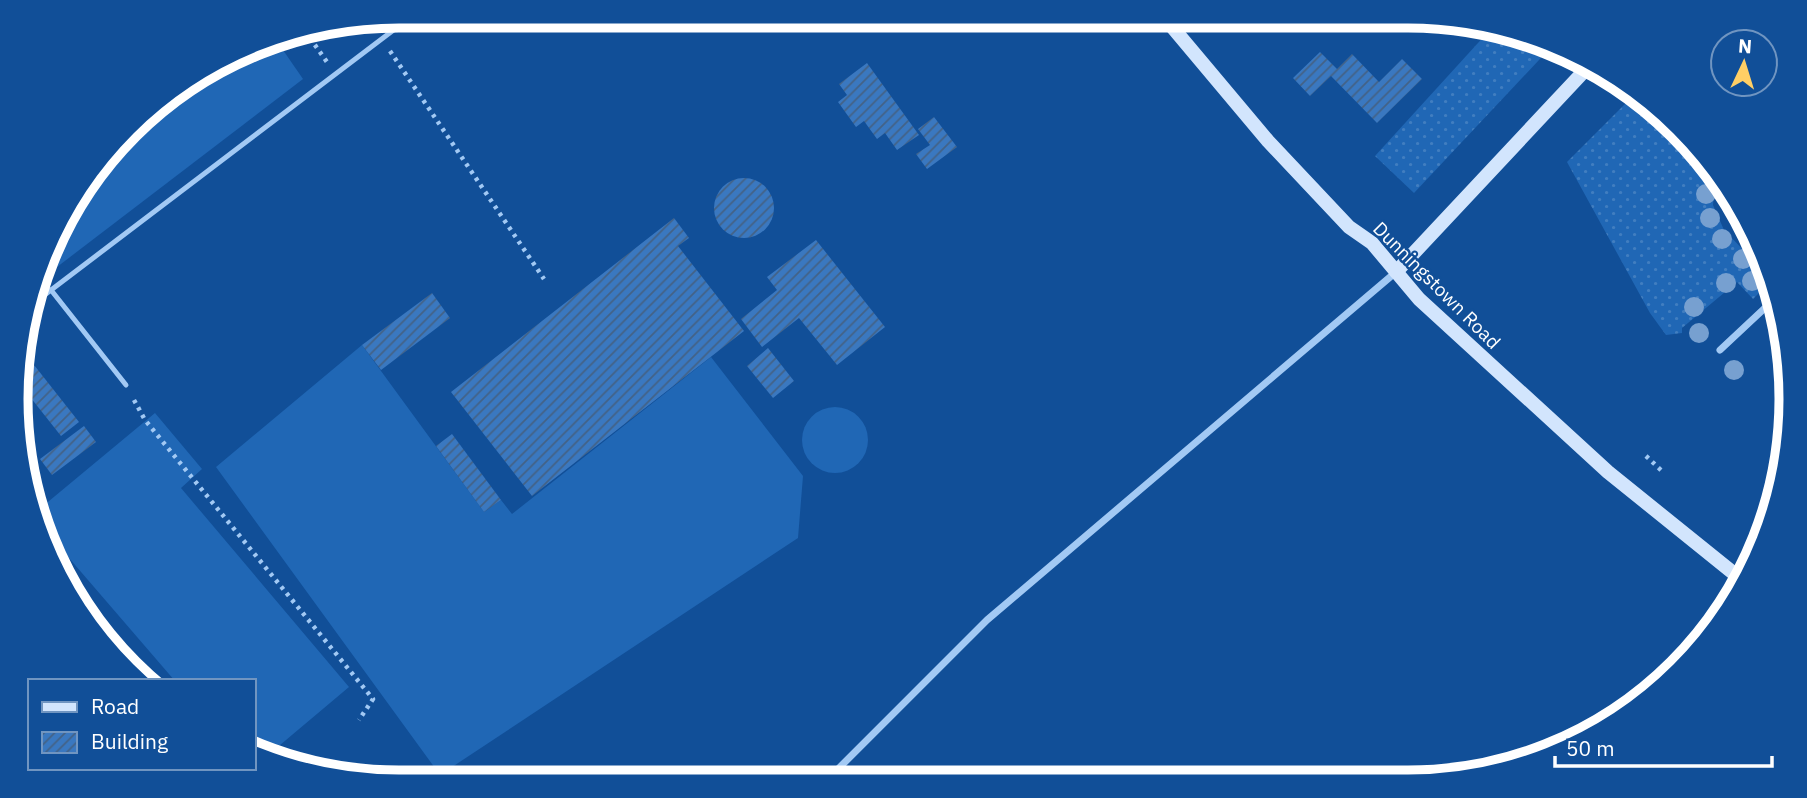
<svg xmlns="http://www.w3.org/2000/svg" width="1807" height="798" font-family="'IBM Plex Sans',sans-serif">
  <defs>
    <pattern id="grass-dots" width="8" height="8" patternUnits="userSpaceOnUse" patternTransform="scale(1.75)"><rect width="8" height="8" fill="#2067b5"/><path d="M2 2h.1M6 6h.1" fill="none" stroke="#417ec0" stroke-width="1.8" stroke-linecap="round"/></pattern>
    <pattern id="building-hatch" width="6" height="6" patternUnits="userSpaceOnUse" patternTransform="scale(1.75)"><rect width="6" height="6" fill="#3a78c0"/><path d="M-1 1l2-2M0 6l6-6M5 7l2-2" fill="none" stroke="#436286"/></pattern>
  </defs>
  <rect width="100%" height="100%" fill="#114f98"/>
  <g fill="url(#grass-dots)">
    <path d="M1488 32 1553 45 1414 193 1375 156Z"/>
    <path d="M1632 97 1679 128 1715 182 1713 205 1724 230 1754 261 1762 277 1761 291 1753 299 1737 282 1682 328V333L1666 335 1650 313 1567 162Z"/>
  </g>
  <g fill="#2067b5">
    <path d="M274 37 303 79 40 280 67 208 147 111Z"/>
    <path d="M362 345 484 512 501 500 512 514 711 357 803 476 798 538 440 775 216 467Z"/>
    <circle cx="835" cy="440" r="33"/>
    <path d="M155 413 202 469 181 488 349 687 267 756 254 753V681H175L44 529 37 511Z"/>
  </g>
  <g fill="url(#building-hatch)">
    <path d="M1320 52 1337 69 1352 54 1379 82 1402 59 1422 79 1377 123 1331 76 1310 96 1293 78Z"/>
    <path d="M867 63 919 135 897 150 885 133 877 139 864 121 856 127 838 102 847 95 839 84Z"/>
    <path d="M934 117 957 147 927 169 916 154 930 145 918 129Z"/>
    <circle cx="744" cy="208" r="30"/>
    <path d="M674 218 689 238 678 246 744 331 532 496 451 392Z"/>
    <path d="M816 240 885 327 837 365 799 318 762 347 741 319 777 290 767 277Z"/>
    <path d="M432 293 450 318 381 370 362 345Z"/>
    <path d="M768 348 794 381 773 398 747 366Z"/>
    <path d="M23 351 79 422 61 436 23 388Z"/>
    <path d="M84 426 96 442 52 475 40 459Z"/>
    <path d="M452 434 501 500 484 512 436 446Z"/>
  </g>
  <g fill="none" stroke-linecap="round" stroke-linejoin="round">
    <g stroke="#a2c9f4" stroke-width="4.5" stroke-dasharray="3.5 5" stroke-linecap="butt">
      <path d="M305 31 327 62"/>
      <path d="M390 51 544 279"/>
      <path d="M134 400 145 420 373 699 359 720"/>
      <path d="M1646 456 1663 472"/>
    </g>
    <g stroke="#a2c9f4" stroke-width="5">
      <path d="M51 290 126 385"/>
      <path d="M30 306 412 16"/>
      <path d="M23 431 27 436"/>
    </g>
    <g stroke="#a2c9f4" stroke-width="7">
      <path d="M1726 199 1735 224 1761 250"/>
      <path d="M1720 350 1767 306 1771 295"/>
      <path d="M826 781 987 620 1396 272"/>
    </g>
    <g stroke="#d2e5fd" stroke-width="14">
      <path d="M1163 16 1268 141 1349 227 1372 243 1419 299 1608 472 1742 580"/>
      <path d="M1396 272 1588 67"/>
    </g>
  </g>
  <g fill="#77a0d0">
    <circle cx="1706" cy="194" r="10"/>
    <circle cx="1710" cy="218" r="10"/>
    <circle cx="1722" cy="239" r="10"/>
    <circle cx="1743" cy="259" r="10"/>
    <circle cx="1752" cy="281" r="10"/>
    <circle cx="1726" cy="283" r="10"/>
    <circle cx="1694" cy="307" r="10"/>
    <circle cx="1699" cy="333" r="10"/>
    <circle cx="1734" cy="370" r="10"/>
  </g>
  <g text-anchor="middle" stroke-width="5" stroke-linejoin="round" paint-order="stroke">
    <g font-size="19" fill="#fff" stroke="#114f98">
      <text transform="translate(1437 285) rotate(45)" y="7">Dunningstown Road</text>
    </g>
  </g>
  <path d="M0 0H1807V798H0ZM399 28H1408A371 371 0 0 1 1779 399V399A371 371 0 0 1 1408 770H399A371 371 0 0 1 28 399V399A371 371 0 0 1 399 28Z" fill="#114f98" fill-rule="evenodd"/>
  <path fill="none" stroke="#fff" stroke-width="9" d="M399 28H1408A371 371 0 0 1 1779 399V399A371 371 0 0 1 1408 770H399A371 371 0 0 1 28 399V399A371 371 0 0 1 399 28Z"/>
  <rect x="28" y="679" width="228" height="91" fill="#114f98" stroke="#7095c1" stroke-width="2"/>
  <rect x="42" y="702" width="35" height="10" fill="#d2e5fd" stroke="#7095c1" stroke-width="2"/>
  <text x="91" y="714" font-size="21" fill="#ffffff">Road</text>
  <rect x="42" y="732" width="35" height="21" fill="url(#building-hatch)" stroke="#7095c1" stroke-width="2"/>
  <text x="91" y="749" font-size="21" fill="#ffffff">Building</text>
  <g transform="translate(1744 63) rotate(4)"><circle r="33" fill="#114f98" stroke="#7095c1" stroke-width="2"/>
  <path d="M0-5L12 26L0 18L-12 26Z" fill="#ffcf65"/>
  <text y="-10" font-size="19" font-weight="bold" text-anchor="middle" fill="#ffffff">N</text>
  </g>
  <path d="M1555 756v10h217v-10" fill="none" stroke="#ffffff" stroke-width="3.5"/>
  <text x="1566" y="756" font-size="21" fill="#ffffff" stroke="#114f98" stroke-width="5" paint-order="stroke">50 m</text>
</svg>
